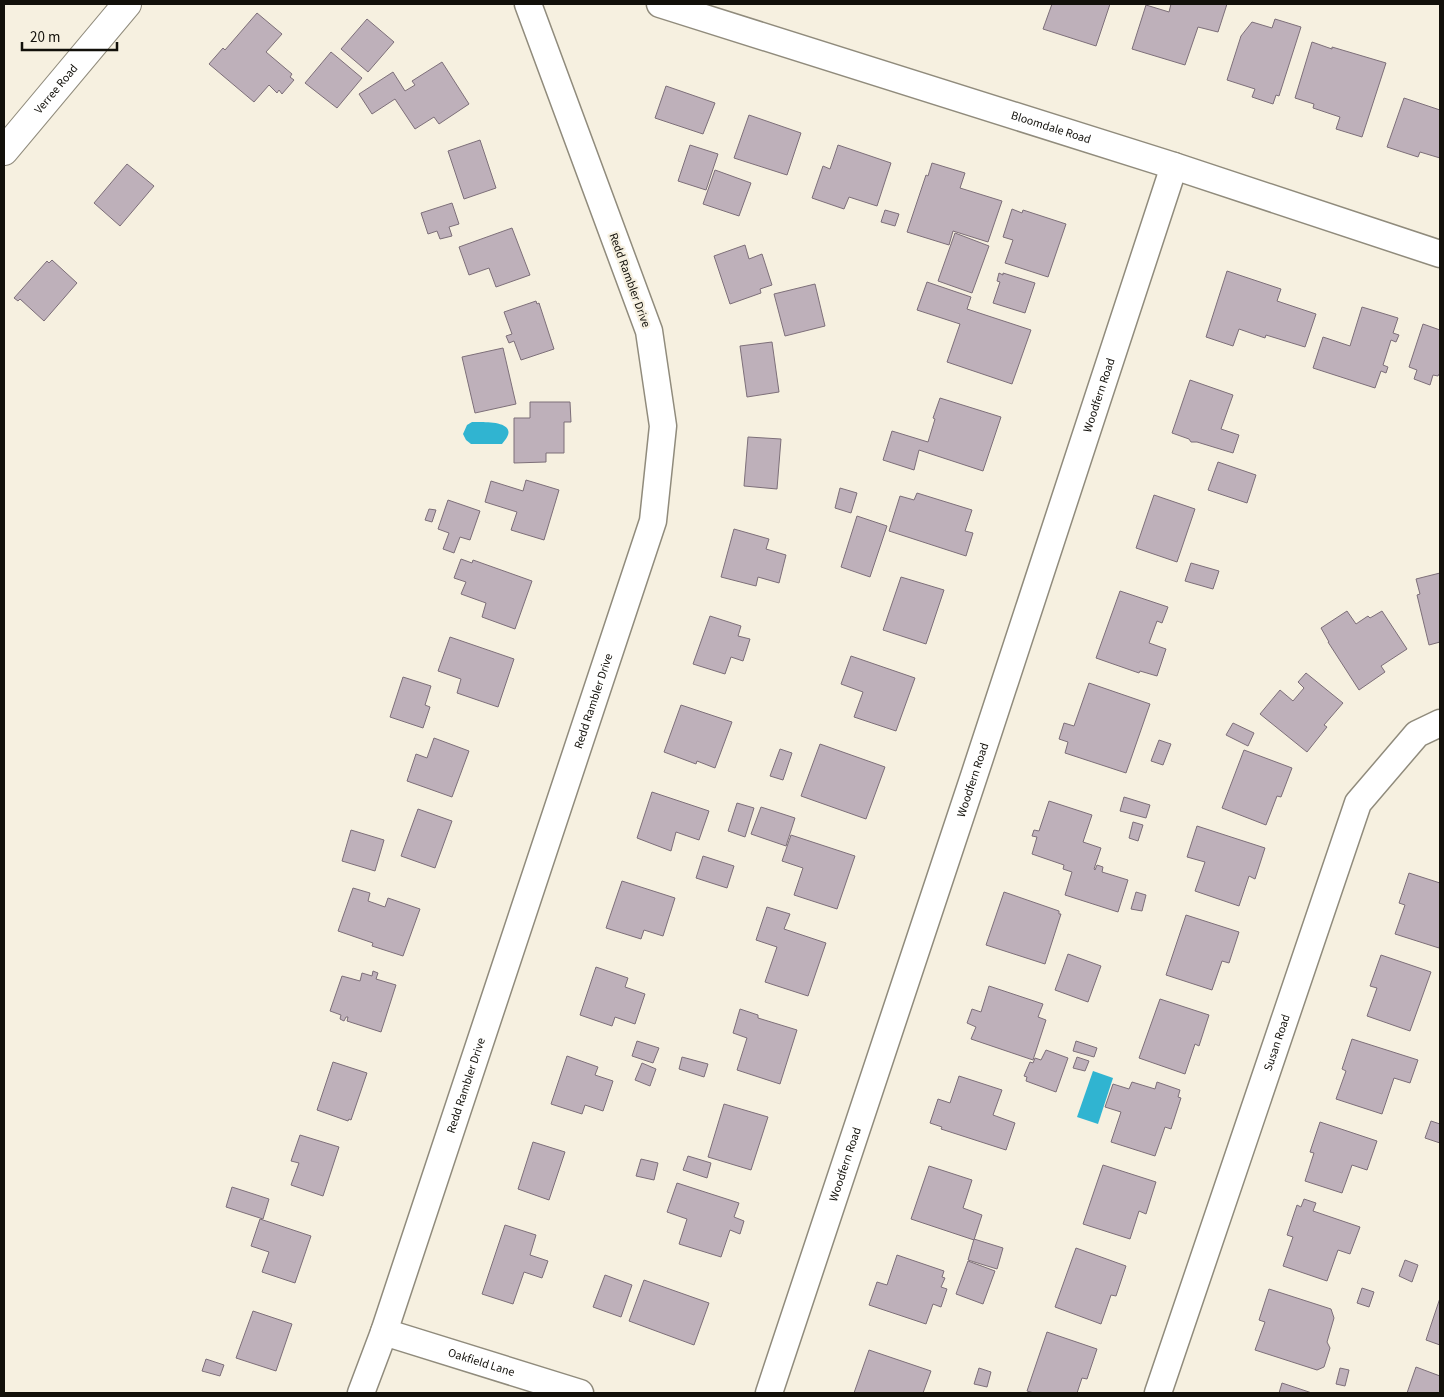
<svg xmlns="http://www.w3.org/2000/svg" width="1444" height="1397" font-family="'Source Sans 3',sans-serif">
  <rect width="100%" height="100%" fill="#f6f0e0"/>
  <g fill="#30b4d1">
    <path d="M472 422C484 422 524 420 502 444H471L466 440 463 434 467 425Z"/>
    <path d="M1093 1071 1113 1078 1098 1124 1077 1117Z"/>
  </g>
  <g fill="#beb0ba" stroke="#7d6f79">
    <path d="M1052 4H1110L1096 46 1043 29Z"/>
    <path d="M1171 4H1227L1218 32 1198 27 1185 65 1132 49 1146 5 1169 12Z"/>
    <path d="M257 13 282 34 266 52 292 74 290 77 294 80 282 94 279 90 277 93 269 85 254 102 209 64 223 48 225 50Z"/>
    <path d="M367 19 394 42 368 72 341 49Z"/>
    <path d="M1275 19 1301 27 1279 96 1276 95 1273 104 1252 97 1255 89 1227 80 1241 36 1252 22 1272 28Z"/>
    <path d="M1312 42 1332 49V47L1386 63 1362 137 1336 129 1340 117 1313 108 1314 104 1295 98Z"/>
    <path d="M331 52 362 78 337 108 305 83Z"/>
    <path d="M442 62 469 104 439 124 434 117 415 129 395 99 372 114 359 94 393 72 405 91 415 85 412 81Z"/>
    <path d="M666 86 715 103 703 134 655 118Z"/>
    <path d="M1404 98 1440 110V158L1420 152 1418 157 1387 147Z"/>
    <path d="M749 115 801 133 787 175 734 158Z"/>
    <path d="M480 140 496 188 464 199 448 151Z"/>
    <path d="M690 145 718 154 706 190 678 181Z"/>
    <path d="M838 145 891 163 877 206 849 197 844 209 812 198 823 166 830 169Z"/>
    <path d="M932 163 965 173 960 188 1002 201 988 242 953 231 949 245 907 232 926 175 928 176Z"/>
    <path d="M127 164 154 186 120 226 94 203Z"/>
    <path d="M715 170 751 183 739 216 703 204Z"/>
    <path d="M452 203 459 224 449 227 452 236 440 239 437 231 428 234 421 213Z"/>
    <path d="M1012 209 1022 213 1023 210 1066 224 1048 277 1005 263 1013 240 1003 237Z"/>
    <path d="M885 210 899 214 895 226 881 222Z"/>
    <path d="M512 228 530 275 496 287 489 268 469 275 459 247Z"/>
    <path d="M955 233 989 246 972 293 938 281Z"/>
    <path d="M745 245 749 259 762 254 772 285 760 289 761 293 730 304 714 256Z"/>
    <path d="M52 260 77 283 44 321 20 299 18 301 14 298 47 261 49 263Z"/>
    <path d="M1227 271 1281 289 1277 301 1316 314 1305 347 1266 335 1265 338 1239 329 1233 346 1206 337Z"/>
    <path d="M999 273 1003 275V273L1035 283 1025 313 993 303 1000 282 997 281Z"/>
    <path d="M927 282 971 297 967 309 1031 330 1012 384 947 362 960 324 917 310Z"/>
    <path d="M815 284 825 326 785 336 774 294Z"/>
    <path d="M536 301 537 304 539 303 554 349 521 360 514 341 509 343 506 336 512 334 504 312Z"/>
    <path d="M1362 307 1398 318 1393 333 1399 335 1396 342 1391 340 1383 365 1388 367 1386 373 1381 371 1375 388 1313 368 1323 337 1350 346Z"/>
    <path d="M1423 324 1440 330V375L1439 374 1438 376 1433 375 1430 385 1414 379 1417 370 1409 367Z"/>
    <path d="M772 342 779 392 747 397 740 346Z"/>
    <path d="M503 348 516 404 475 413 462 357Z"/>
    <path d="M1190 380 1233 395 1221 429 1239 435 1233 453 1197 442H1191L1189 439 1172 433Z"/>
    <path d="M940 398 1001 417 983 471 919 450 914 470 883 460 892 431 928 442 935 419 933 418Z"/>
    <path d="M530 402H570L571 422H564V453H546V462L514 463V418H530Z"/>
    <path d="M748 437 781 439 777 489 744 486Z"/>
    <path d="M1218 462 1256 475 1247 503 1208 490Z"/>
    <path d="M526 480 559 490 544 540 511 530 517 512 485 502 491 481 523 491Z"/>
    <path d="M840 488 857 493 851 513 835 508Z"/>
    <path d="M917 493 972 510 965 531 973 533 966 556 889 531 900 496 914 500Z"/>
    <path d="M1154 495 1195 509 1177 562 1136 548Z"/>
    <path d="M448 500 480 511 470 540 460 537 454 553 443 549 449 533 438 529Z"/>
    <path d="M429 509 436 510 432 522 425 520Z"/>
    <path d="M857 516 887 526 870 577 841 567Z"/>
    <path d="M734 529 769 539 766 549 786 555 779 583 758 577 756 586 721 577Z"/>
    <path d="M461 559 472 563 473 560 532 581 515 629 482 617 486 603 461 594 466 582 454 578Z"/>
    <path d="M1191 563 1219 571 1213 589 1185 581Z"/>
    <path d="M1440 573V642L1429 645 1417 595 1420 594 1416 579Z"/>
    <path d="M901 577 944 590 926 644 883 630Z"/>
    <path d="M1120 591 1168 607 1162 623 1157 621 1149 643 1166 649 1157 676 1140 671 1139 673 1096 658Z"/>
    <path d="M1347 611 1356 624 1368 616 1370 618 1382 611 1407 649 1381 666 1385 672 1359 690 1328 642H1329L1321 628Z"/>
    <path d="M710 616 741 626 738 636 750 639 743 661 731 657 725 674 693 664Z"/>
    <path d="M450 637 514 659 498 707 457 693 461 679 438 671Z"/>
    <path d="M851 656 915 678 896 731 854 717 863 692 841 684Z"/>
    <path d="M1306 673 1343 703 1324 725 1327 727 1307 752 1260 714 1280 690 1293 701 1304 688 1298 682Z"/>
    <path d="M403 677 431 686 425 705 430 707 423 728 390 717Z"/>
    <path d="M1089 683 1150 704 1126 773 1065 753 1068 742 1059 739 1064 723 1074 726Z"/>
    <path d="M681 705 732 722 715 768 697 761 696 764 664 752Z"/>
    <path d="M1233 723 1254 733 1248 746 1226 735Z"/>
    <path d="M434 738 469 751 452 797 407 781 416 754 427 758Z"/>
    <path d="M1159 740 1171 744 1163 765 1151 761Z"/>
    <path d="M820 744 885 767 866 819 801 796Z"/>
    <path d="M780 749 792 753 783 780 770 776Z"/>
    <path d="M1244 750 1292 768 1281 797 1277 796 1266 825 1222 808Z"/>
    <path d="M652 792 709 811 699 840 676 832 671 851 637 838Z"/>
    <path d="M1124 797 1150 805 1146 818 1120 811Z"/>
    <path d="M1049 801 1092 815 1083 842 1101 848 1094 869 1095 870 1097 865 1103 867 1102 872 1128 880 1118 912 1065 895 1072 872 1063 869 1064 865 1032 854 1037 837 1032 836 1034 830 1039 831Z"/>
    <path d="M737 803 754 808 745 837 728 831Z"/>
    <path d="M761 807 795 818 786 846 751 834Z"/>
    <path d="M418 809 452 821 435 868 401 856Z"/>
    <path d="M1133 822 1143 825 1138 841 1129 838Z"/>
    <path d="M1197 826 1265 848 1255 879 1249 876 1239 906 1195 891 1205 862 1187 857Z"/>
    <path d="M351 830 384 840 375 871 342 861Z"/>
    <path d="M791 835 855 856 837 909 794 895 803 868 782 861Z"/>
    <path d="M703 856 734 866 727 888 696 878Z"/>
    <path d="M1409 873 1440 883V944L1439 948 1395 934 1405 905 1399 903Z"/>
    <path d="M622 881 675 898 663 936 644 930 641 939 606 928Z"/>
    <path d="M353 888 370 893 368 901 385 907 388 898 420 909 403 956 372 946 373 943 338 931Z"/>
    <path d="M1004 892 1059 911V914H1061L1045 964 986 945Z"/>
    <path d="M1136 892 1146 895 1142 911 1131 909Z"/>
    <path d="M767 907 790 914 784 929 826 943 808 996 765 982 777 947 756 940Z"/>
    <path d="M1186 915 1239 932 1229 963 1222 961 1212 990 1166 975Z"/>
    <path d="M1068 954 1101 966 1088 1002 1055 990Z"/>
    <path d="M1381 955 1431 972 1410 1031 1367 1016 1377 988 1370 986Z"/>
    <path d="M596 967 628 978 625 987 645 994 635 1024 615 1017 612 1026 580 1015Z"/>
    <path d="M373 971 378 973 376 979 396 985 381 1032 347 1021 348 1017H346L344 1021 340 1019 341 1015 330 1011 342 976 360 981 362 973 372 976Z"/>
    <path d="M989 986 1043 1004 1038 1017 1046 1020 1033 1060 971 1039 976 1027 967 1023 972 1009 981 1012Z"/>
    <path d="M1160 999 1209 1015 1199 1046 1195 1044 1185 1074 1139 1058Z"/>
    <path d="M740 1009 758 1015V1018L797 1030 780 1084 737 1070 747 1038 733 1033Z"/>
    <path d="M1352 1039 1418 1060 1410 1083 1394 1078 1382 1114 1336 1099 1346 1071 1342 1069Z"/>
    <path d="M637 1041 659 1048 653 1063 632 1056Z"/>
    <path d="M1076 1041 1097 1048 1094 1057 1073 1051Z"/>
    <path d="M1046 1050 1068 1058 1056 1092 1026 1081 1027 1077 1024 1076 1030 1062 1033 1063 1035 1058 1041 1060Z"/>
    <path d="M567 1056 598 1067 595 1075 613 1081 603 1111 585 1105 582 1114 551 1104Z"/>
    <path d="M682 1057 708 1064 704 1077 679 1069Z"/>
    <path d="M1077 1057 1089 1061 1085 1071 1073 1068Z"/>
    <path d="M333 1062 367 1073 351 1120 349 1119 348 1121 317 1110Z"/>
    <path d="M642 1063 656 1069 650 1086 635 1080Z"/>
    <path d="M959 1076 1002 1090 993 1115 1015 1123 1006 1150 941 1129 942 1127 930 1123 938 1099 950 1103Z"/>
    <path d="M1132 1082 1155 1089 1157 1082 1180 1090 1178 1097 1181 1098 1171 1129 1165 1127 1155 1156 1111 1142 1121 1112 1105 1107 1113 1084 1129 1089Z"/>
    <path d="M724 1104 768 1117 751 1170 708 1157Z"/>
    <path d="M1431 1121 1440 1124V1143L1425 1138Z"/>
    <path d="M1320 1122 1377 1141 1367 1170 1352 1165 1342 1193 1305 1181 1314 1153 1310 1152Z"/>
    <path d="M300 1135 339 1147 323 1196 291 1185 299 1163 291 1161Z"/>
    <path d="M533 1142 565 1152 549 1200 518 1189Z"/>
    <path d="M688 1156 711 1163 707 1178 683 1170Z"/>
    <path d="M641 1159 658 1163 654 1180 636 1176Z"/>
    <path d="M1103 1165 1156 1182 1146 1214 1139 1211 1130 1239 1083 1224Z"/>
    <path d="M929 1166 972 1180 963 1208 982 1215 974 1240 911 1219Z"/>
    <path d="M677 1183 739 1203 734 1217 744 1221 740 1234 730 1230 721 1257 679 1244 687 1219 667 1212Z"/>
    <path d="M232 1187 269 1199 263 1219 226 1207Z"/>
    <path d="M1304 1199 1316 1203 1313 1211 1360 1227 1350 1254 1338 1250 1327 1281 1283 1266 1293 1237 1287 1235 1297 1205 1301 1207Z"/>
    <path d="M260 1219 311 1236 295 1283 262 1272 269 1252 251 1246Z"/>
    <path d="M505 1225 536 1235 530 1255 548 1261 542 1278 524 1272 513 1304 482 1294Z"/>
    <path d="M974 1239 1003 1248 997 1269 968 1260Z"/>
    <path d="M1076 1248 1126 1266 1116 1296 1111 1295 1101 1324 1055 1307Z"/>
    <path d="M897 1255 944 1271 942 1277 945 1278 941 1287 947 1289 941 1307 933 1304 926 1324 869 1305 877 1282 887 1285Z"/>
    <path d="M1405 1260 1418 1265 1412 1282 1399 1276Z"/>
    <path d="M968 1261 995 1271 983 1304 956 1294Z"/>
    <path d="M605 1275 632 1285 621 1317 593 1307Z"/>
    <path d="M644 1280 709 1303 694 1345 629 1321Z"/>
    <path d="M1362 1288 1374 1292 1369 1307 1357 1303Z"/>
    <path d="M1269 1289 1331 1309 1334 1318 1327 1342 1330 1348 1324 1367 1317 1370 1255 1350 1265 1322 1259 1320Z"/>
    <path d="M1440 1298V1345L1426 1340Z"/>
    <path d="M253 1311 292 1324 276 1371 236 1358Z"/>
    <path d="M1047 1332 1097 1349 1087 1379 1082 1378 1077 1393H1034L1027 1391Z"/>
    <path d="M869 1350 931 1371 923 1393H854Z"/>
    <path d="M206 1359 224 1365 220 1376 202 1371Z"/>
    <path d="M1416 1367 1440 1376V1393H1407Z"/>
    <path d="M979 1368 991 1372 987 1387 974 1384Z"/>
    <path d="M1340 1368 1349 1370 1345 1386 1336 1384Z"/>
    <path d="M1282 1383 1312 1393H1279Z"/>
  </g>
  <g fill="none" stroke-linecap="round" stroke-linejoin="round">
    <g stroke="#908b7c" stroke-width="29">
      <g id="minor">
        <path id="s1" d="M660 4 1174 166 1440 254"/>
        <path id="s2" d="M384 1332 580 1393"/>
        <path id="s3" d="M361 1393 384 1332 653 521 663 426 649 331 528 4"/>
        <path id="s4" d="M769 1393 974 776 1174 166"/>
        <path id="s5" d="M1158 1393 1358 803 1417 734 1440 723"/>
      </g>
    </g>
    <g stroke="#908b7c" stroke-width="30">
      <g id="secondary">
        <path id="s6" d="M4 151 127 4"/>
      </g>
    </g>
    <use href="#minor" stroke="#fff" stroke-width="26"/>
    <use href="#secondary" stroke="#fff" stroke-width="28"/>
  </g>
  <g text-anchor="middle" stroke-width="4.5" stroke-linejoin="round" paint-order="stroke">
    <g font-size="12" fill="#12100a" stroke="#f6f0e0">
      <text dy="4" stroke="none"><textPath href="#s6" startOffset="81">Verree Road</textPath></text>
      <text dy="4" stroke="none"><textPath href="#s1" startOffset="410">Bloomdale Road</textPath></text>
      <text transform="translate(630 280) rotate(70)" y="4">Redd Rambler Drive</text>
      <text dy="4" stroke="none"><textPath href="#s4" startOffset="1051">Woodfern Road</textPath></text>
      <text dy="4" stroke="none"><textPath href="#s3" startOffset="730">Redd Rambler Drive</textPath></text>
      <text dy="4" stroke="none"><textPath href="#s4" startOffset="646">Woodfern Road</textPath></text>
      <text dy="4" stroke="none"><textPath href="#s5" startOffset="370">Susan Road</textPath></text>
      <text dy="4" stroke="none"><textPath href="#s3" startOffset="325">Redd Rambler Drive</textPath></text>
      <text dy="4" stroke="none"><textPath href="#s4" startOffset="241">Woodfern Road</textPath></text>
      <text dy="4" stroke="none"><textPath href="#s2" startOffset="102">Oakfield Lane</textPath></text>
    </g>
  </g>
  <rect width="1444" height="1397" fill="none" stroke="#12100a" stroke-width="10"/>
  <path d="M22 42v8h95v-8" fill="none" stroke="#12100a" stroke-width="2.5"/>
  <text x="30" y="42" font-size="15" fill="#12100a" stroke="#f6f0e0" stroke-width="4" paint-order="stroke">20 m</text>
</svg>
